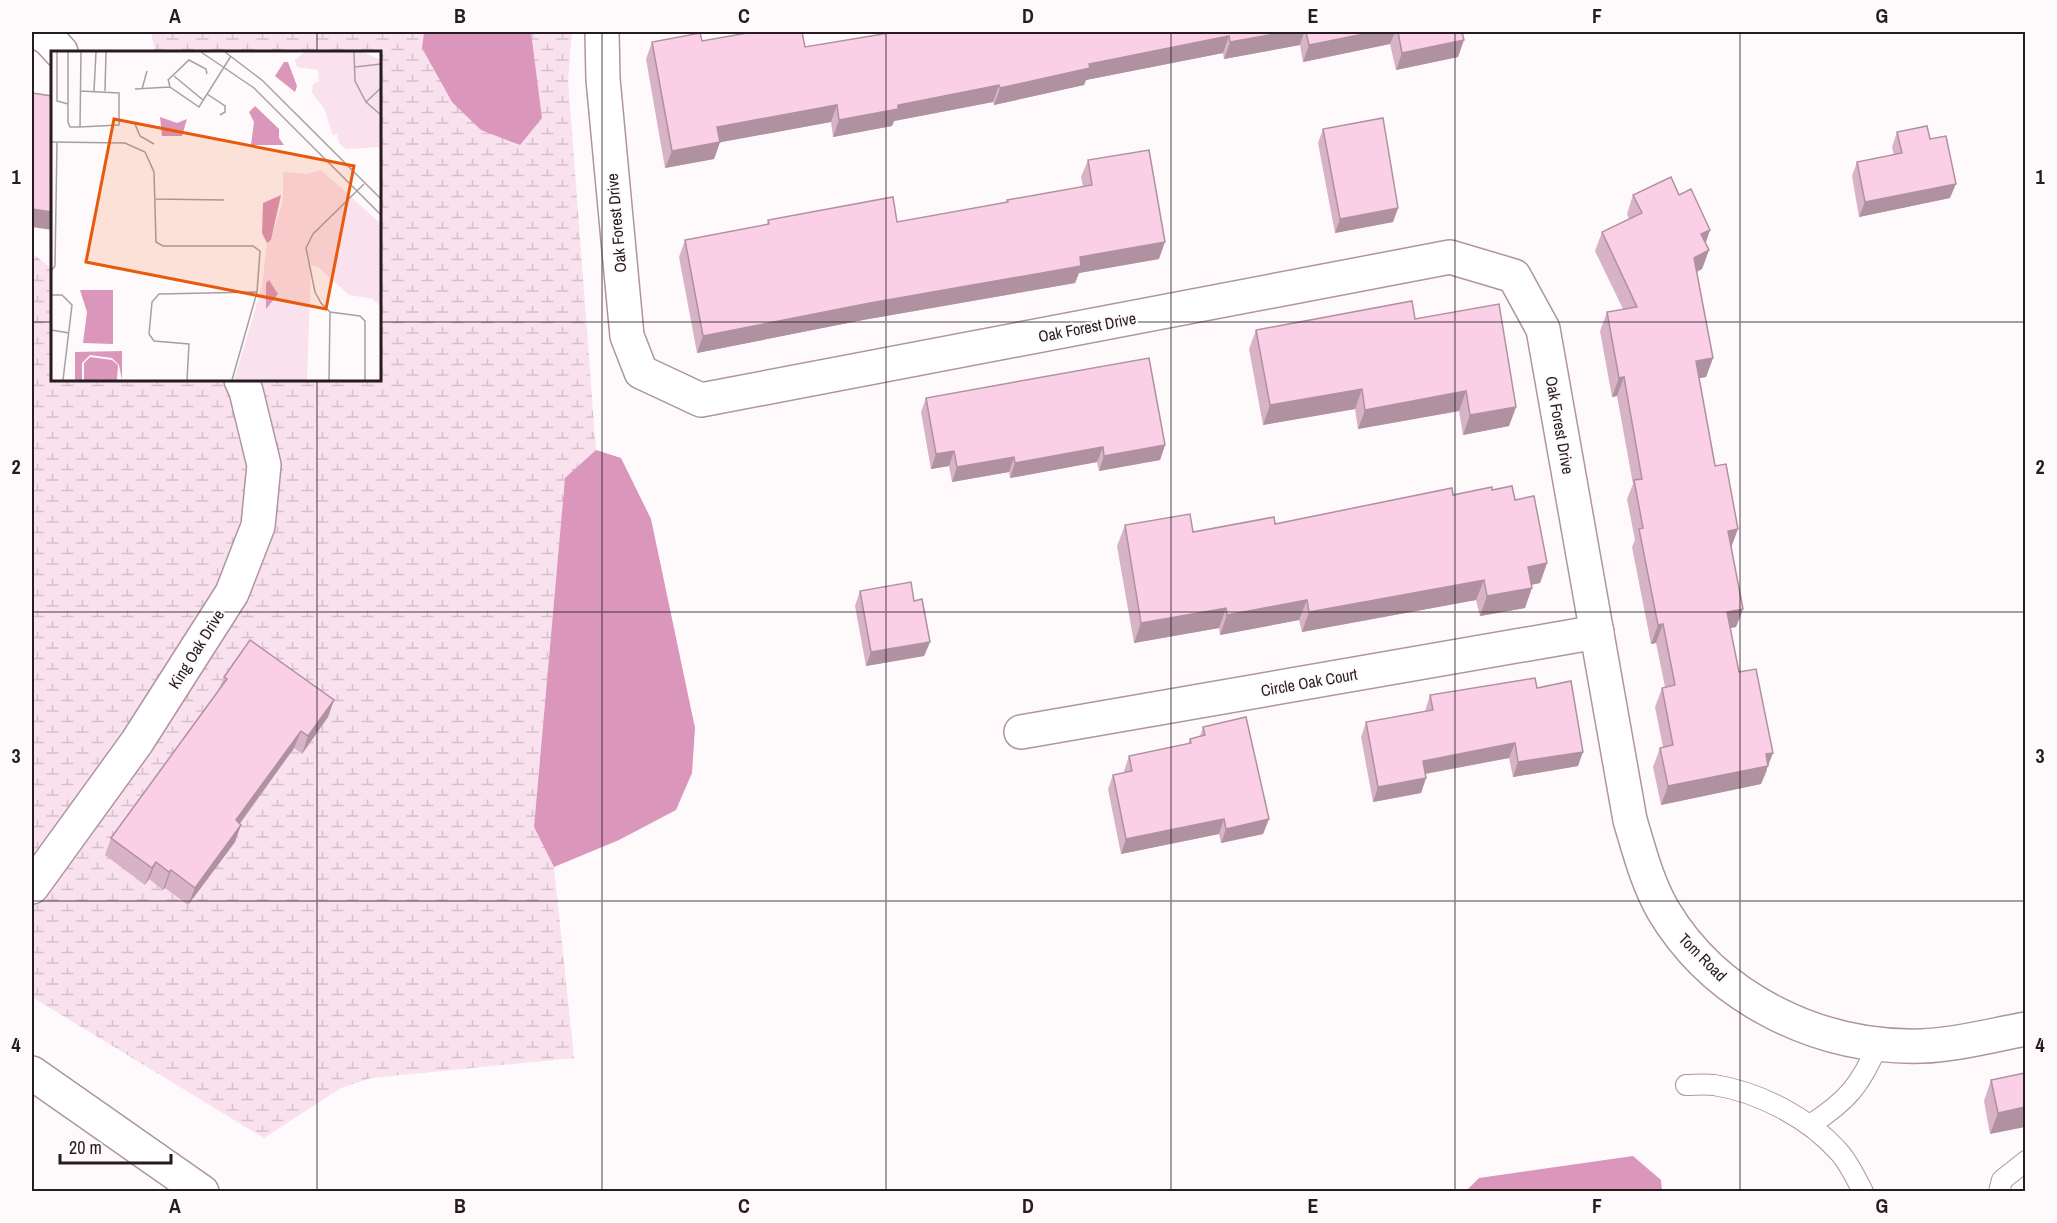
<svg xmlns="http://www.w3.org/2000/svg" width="2057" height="1223" font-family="'Archivo Narrow',sans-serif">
  <defs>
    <pattern id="wetland-marsh" width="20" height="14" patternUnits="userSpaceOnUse" patternTransform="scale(1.5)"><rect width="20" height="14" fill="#f9e1ed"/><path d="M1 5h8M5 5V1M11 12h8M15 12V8" fill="none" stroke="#d5c0cb"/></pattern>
  </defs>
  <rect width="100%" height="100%" fill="#fef9fb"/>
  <path fill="url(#wetland-marsh)" d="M151 32H424L422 48 542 118 531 32H572L568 80 596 450 565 479 534 827 554 867 574 1058 371 1078 341 1088 264 1138 32 997V253L52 269V380H380V52H155Z"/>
  <g fill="#da96bb">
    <path d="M424 32H531L542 118 520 145 481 130 452 102 422 48Z"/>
    <path d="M596 450 621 458 651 519 695 728 692 773 676 810 619 840 554 867 534 827 565 478Z"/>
    <path d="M1633 1156 1661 1180 1662 1191H1466L1479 1178Z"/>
  </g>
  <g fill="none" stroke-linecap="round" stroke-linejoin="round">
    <g stroke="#ae95a1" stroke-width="22">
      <g id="service">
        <path d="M1686 1085C1695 1085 1705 1084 1714 1085 1759 1092 1809 1118 1839 1152 1849 1163 1856 1178 1863 1192"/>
        <path d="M1810 1125C1847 1101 1861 1085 1878 1044"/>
        <path d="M1999 1192 2002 1180 2026 1161"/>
      </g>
    </g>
    <g stroke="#ae95a1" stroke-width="36">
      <g id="minor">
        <path d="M38 32 49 39 61 52"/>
        <path d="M602 32 603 79 627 336 641 372 701 400 1450 257 1514 276 1543 329 1630 820C1639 850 1647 882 1663 910 1716 999 1819 1049 1922 1046 1956 1045 1992 1035 2026 1029"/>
        <path d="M1021 732 1597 632"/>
        <path d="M32 887 137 742 232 593 258 526 264 465 246 391 241 380"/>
      </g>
    </g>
    <g stroke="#ae95a1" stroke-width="36">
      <path id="secondary" d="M32 1073 202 1192"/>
    </g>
    <use href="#service" stroke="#fff" stroke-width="20"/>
    <use href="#minor" stroke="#fff" stroke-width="33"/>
    <use href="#secondary" stroke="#fff" stroke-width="33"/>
  </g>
  <g fill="#d8b2c5">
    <path d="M895 32H1462L1458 57 1396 70 1390 44 1303 62 1300 45 1224 59 1223 53 1086 80 1084 85 994 105 993 102 894 121 892 126 833 137 831 122 720 142 714 159 665 168 646 59 652 42 702 41 805 47Z"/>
    <path d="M1323 129 1398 208 1393 222 1335 233 1318 143Z"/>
    <path d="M1897 132 1930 139 1950 198 1859 217 1852 176 1857 162 1894 155 1892 147Z"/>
    <path d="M1088 160 1159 259 1079 273 1075 283 863 320 697 353 679 257 685 240 767 225 768 220 897 222 1007 202V200L1083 187 1081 177Z"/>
    <path d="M1633 195H1679L1710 230 1706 243 1709 250 1702 269 1697 272 1713 358 1706 377 1699 378 1743 609 1736 627 1730 628 1739 672 1767 771 1761 784 1661 805 1653 767 1660 748 1663 747 1655 707 1662 688 1665 687 1656 643 1651 644 1632 547 1635 540 1627 499 1633 484 1617 396 1612 397 1600 331 1607 312 1623 309 1595 251 1602 232 1629 219 1627 214Z"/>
    <path d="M1415 319 1516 407 1509 426 1463 435 1459 411 1358 429 1355 409 1263 425 1249 349 1256 330Z"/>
    <path d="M926 398 1165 445 1160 460 1099 471 1097 462 1010 478 1009 472 952 482 949 466 931 469 921 412Z"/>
    <path d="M1492 490 1515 500 1547 563 1540 583 1531 585 1525 608 1480 616 1476 600 1302 632 1299 620 1220 635 1219 628 1134 643 1117 546 1125 525 1193 532 1275 524 1453 495Z"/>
    <path d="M860 591 914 601 930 642 924 656 866 666 855 606Z"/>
    <path d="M224 677 334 700 328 717 302 754 294 748 240 824 235 842 188 905 165 888 163 890 149 879 145 885 105 855 111 838 219 689Z"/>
    <path d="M1537 688 1578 766 1513 777 1509 758 1426 774V778L1421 793 1373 802 1361 737 1366 722 1425 711 1430 695Z"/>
    <path d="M1203 727 1269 819 1263 834 1221 843 1219 834 1121 854 1108 789 1113 775 1124 773V771L1129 756 1188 744 1190 739 1200 736Z"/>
    <path d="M2025 1073 1990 1134 1984 1101 1991 1080Z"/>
  </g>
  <g fill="#b091a0">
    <path d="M1287 32H1304L1300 45 1224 59 1230 42Z"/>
    <path d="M1374 32H1395L1390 44 1303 62 1309 45Z"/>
    <path d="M1229 36 1223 53 1086 80 1084 85 994 105 1000 88 1089 64Z"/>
    <path d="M1464 40 1458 57 1396 70 1402 53Z"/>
    <path d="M999 85 993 102 894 121 892 126 833 137 839 120 898 105Z"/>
    <path d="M837 105 831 122 711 144 717 127Z"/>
    <path d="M720 142 714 159 665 168 672 151Z"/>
    <path d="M1956 184 1950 198 1859 217 1865 202Z"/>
    <path d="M1398 208 1393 222 1335 233 1340 219Z"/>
    <path d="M32 209 52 212V230L32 227Z"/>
    <path d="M1710 230 1703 249 1701 234Z"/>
    <path d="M1165 242 1159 259 1079 273 1075 283 863 320 697 353 703 336 1080 257Z"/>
    <path d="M1709 250 1702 269 1687 276 1694 258Z"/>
    <path d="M1713 358 1706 377 1689 380 1696 361Z"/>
    <path d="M1624 377 1617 396 1612 397 1619 378Z"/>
    <path d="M1362 389 1355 409 1263 425 1270 405Z"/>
    <path d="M1466 391 1459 411 1358 429 1365 410Z"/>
    <path d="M1516 407 1509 426 1463 435 1470 415Z"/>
    <path d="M1165 445 1160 460 1099 471 1104 456Z"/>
    <path d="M1103 447 1097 462 1010 478 1015 463Z"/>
    <path d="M954 451 949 466 931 469 936 454Z"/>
    <path d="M1014 457 1009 472 952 482 957 467Z"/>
    <path d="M1738 529 1731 548 1728 531Z"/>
    <path d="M1547 563 1540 583 1521 587 1528 567Z"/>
    <path d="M1484 580 1476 600 1302 632 1309 612Z"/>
    <path d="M1532 588 1525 608 1480 616 1487 596Z"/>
    <path d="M1307 600 1299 620 1220 635 1227 615Z"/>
    <path d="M1226 608 1219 628 1134 643 1141 623Z"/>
    <path d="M1743 609 1736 627 1720 630 1727 612Z"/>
    <path d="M1663 624 1656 643 1651 644 1658 625Z"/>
    <path d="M930 642 924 656 866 666 871 652Z"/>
    <path d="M334 700 328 717 302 754 308 736Z"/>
    <path d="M301 731 294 748 229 838 236 820Z"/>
    <path d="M1515 743 1509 758 1418 775 1423 761Z"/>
    <path d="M1583 752 1578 766 1513 777 1518 762Z"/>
    <path d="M1773 753 1761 784 1661 805 1668 786 1766 754Z"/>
    <path d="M1426 778 1421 793 1373 802 1378 787Z"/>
    <path d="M1224 819 1219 834 1121 854 1126 839Z"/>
    <path d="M1269 819 1263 834 1221 843 1226 829Z"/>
    <path d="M241 825 235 842 188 905 195 888Z"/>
    <path d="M156 862 149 879 145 885 152 868Z"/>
    <path d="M171 870 165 888 163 890 169 872Z"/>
    <path d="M2025 1107V1127L1990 1134 1998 1113Z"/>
  </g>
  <g fill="#fbcfe5" stroke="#b091a0" stroke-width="1.5">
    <path d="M753 32H802L805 47 895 32H1287L1230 42 1229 36 1089 64 1090 68 1000 88 999 85 898 105V109L839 120 837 105 717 127 720 142 672 151 652 42 700 33 702 41Z"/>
    <path d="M1306 32H1374L1309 45Z"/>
    <path d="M1398 32H1462L1464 40 1402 53Z"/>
    <path d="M32 93 52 96V165V164V212L32 209Z"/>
    <path d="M1383 118 1398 208 1340 219 1323 129Z"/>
    <path d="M1927 126 1930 139 1946 136 1956 184 1865 202 1857 162 1902 153 1897 132Z"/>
    <path d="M1149 150 1165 242 1080 257 1081 266 870 303 703 336 685 240 769 224 768 220 893 197 897 222 1008 202 1007 200 1092 185 1088 160Z"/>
    <path d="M1671 177 1679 195 1691 189 1710 230 1701 234 1709 250 1694 258 1713 358 1696 361 1715 466 1726 464 1738 529 1728 531 1743 609 1727 612 1739 672 1756 669 1773 753 1766 754 1768 766 1668 786 1660 748 1673 745 1662 688 1675 685 1663 624 1658 625 1639 529 1643 528 1634 480 1642 479 1624 377 1619 378 1607 312 1637 307 1602 232 1642 213 1633 195Z"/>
    <path d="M1412 301 1415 319 1499 304 1516 407 1470 415 1466 391 1365 410 1362 389 1270 405 1256 330Z"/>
    <path d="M1149 358 1165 445 1104 456 1103 447 1015 463 1014 457 957 467 954 451 936 454 926 398Z"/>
    <path d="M1512 486 1515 500 1534 496 1547 563 1528 567 1532 588 1487 596 1484 580 1309 612 1307 600 1227 615 1226 608 1141 623 1125 525 1190 514 1193 532 1274 517 1275 524 1452 488 1453 495 1492 487V490Z"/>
    <path d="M911 582 914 601 922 599 930 642 871 652 860 591Z"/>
    <path d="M250 640 334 700 308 736 301 731 236 820 241 825 195 888 171 870 169 872 156 862 152 868 111 838 227 679 224 677Z"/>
    <path d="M1535 678 1537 688 1571 681 1583 752 1518 762 1515 743 1423 761 1426 778 1378 787 1366 722 1433 710 1430 695Z"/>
    <path d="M1246 717 1269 819 1226 829 1224 819 1126 839 1113 775 1132 771 1129 756 1191 743 1190 739 1205 735 1203 727Z"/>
    <path d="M2025 1073V1107L1998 1113 1991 1080Z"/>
  </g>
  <path fill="none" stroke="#251b20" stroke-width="1.5" stroke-opacity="0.55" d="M317 32V52M602 32V1192M886 32V1192M1171 32V1192M1455 32V1192M1740 32V1192M32 322H52M380 322H2026M317 380V1192M32 612H2026M32 901H2026"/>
  <g text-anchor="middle" stroke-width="4.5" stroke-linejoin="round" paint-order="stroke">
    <g font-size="16" fill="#251b20" stroke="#fef9fb">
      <text transform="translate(616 223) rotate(-95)" y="6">Oak Forest Drive</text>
      <text transform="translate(1087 327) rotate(-11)" y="6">Oak Forest Drive</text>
      <text transform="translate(1560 425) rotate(80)" y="6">Oak Forest Drive</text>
      <text transform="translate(196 649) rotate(-58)" y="6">King Oak Drive</text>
      <text transform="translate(1309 682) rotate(-10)" y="6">Circle Oak Court</text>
      <text transform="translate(1703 957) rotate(45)" y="6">Tom Road</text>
    </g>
  </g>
  <g transform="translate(51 51)">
    <rect width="330" height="330" fill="#fef9fb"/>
    <path d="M253 1H312L330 9V96L295 98 288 92 286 82 282 85 273 57 261 42 262 33 268 30 267 19 246 16 244 9ZM270 119 330 173V256L322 248 298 244 267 216 260 214 256 329H183L211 236 216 192 220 189 232 149V121L256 123Z" fill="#f9e1ed"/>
    <path d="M233 11H237L246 35 244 41 224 25ZM204 55 228 78V87L233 94H200L203 71 198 61ZM109 66 126 72 136 68 131 85H111ZM230 144 220 189 216 192 211 182 212 152ZM218 229 227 243 215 258V232ZM29 239H62V293L32 292 36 261ZM71 300V329L68 314 61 307 39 304 31 312V329H24V301ZM39 306 61 309 67 314 66 329H33V312Z" fill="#da96bb"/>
    <path fill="none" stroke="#a7a0a3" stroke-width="1.5" d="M6 1V50L17 53M17 1V71L19 76H29M150 1 203 37 330 164M174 1 212 30 330 148M303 1 304 30 315 51 330 64M304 16 330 13M123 25 152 49M117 28 119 36 148 56 180 5M117 29 138 9 155 18 156 23M84 38 119 36M91 38 96 20M30 40 68 42V74L29 76 30 1M43 40 45 1M54 40 55 1M156 43 174 55V61L169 64M315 51 330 37M84 73 89 85 103 93M0 91 74 92 94 101 103 121 105 191 112 195H202L209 200 206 241 181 329M313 133 262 183 255 197 264 241 270 252 279 261 309 265 314 270V329M103 148 173 149M0 220 4 215 6 91M0 244H11L21 254 12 329M0 279 18 282M136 329 138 293 103 290 98 283 101 251 108 243 206 241M278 329 279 261"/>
    <path fill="#e8590c" fill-opacity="0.15" stroke="#e8590c" stroke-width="3" d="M63 68 303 115 275 258 35 211Z"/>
    <rect width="330" height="330" fill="none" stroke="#251b20" stroke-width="3"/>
  </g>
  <rect width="2057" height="1223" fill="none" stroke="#fef9fb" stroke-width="66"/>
  <path d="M60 1154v9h111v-9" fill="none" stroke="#251b20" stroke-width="3"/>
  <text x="69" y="1154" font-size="18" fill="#251b20" stroke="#fef9fb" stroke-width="4.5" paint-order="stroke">20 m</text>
  <rect x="33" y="33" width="1991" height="1157" fill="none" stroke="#251b20" stroke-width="2"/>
  <g font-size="20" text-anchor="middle" font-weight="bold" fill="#251b20">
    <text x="175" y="23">A</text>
    <text x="460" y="23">B</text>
    <text x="744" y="23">C</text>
    <text x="1028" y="23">D</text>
    <text x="1313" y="23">E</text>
    <text x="1597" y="23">F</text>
    <text x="1882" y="23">G</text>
    <text x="16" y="184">1</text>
    <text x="2040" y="184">1</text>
    <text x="16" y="474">2</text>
    <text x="2040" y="474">2</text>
    <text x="16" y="763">3</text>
    <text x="2040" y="763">3</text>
    <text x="16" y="1052">4</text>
    <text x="2040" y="1052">4</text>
    <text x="175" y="1213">A</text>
    <text x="460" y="1213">B</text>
    <text x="744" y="1213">C</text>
    <text x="1028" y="1213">D</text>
    <text x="1313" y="1213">E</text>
    <text x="1597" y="1213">F</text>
    <text x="1882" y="1213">G</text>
  </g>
</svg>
